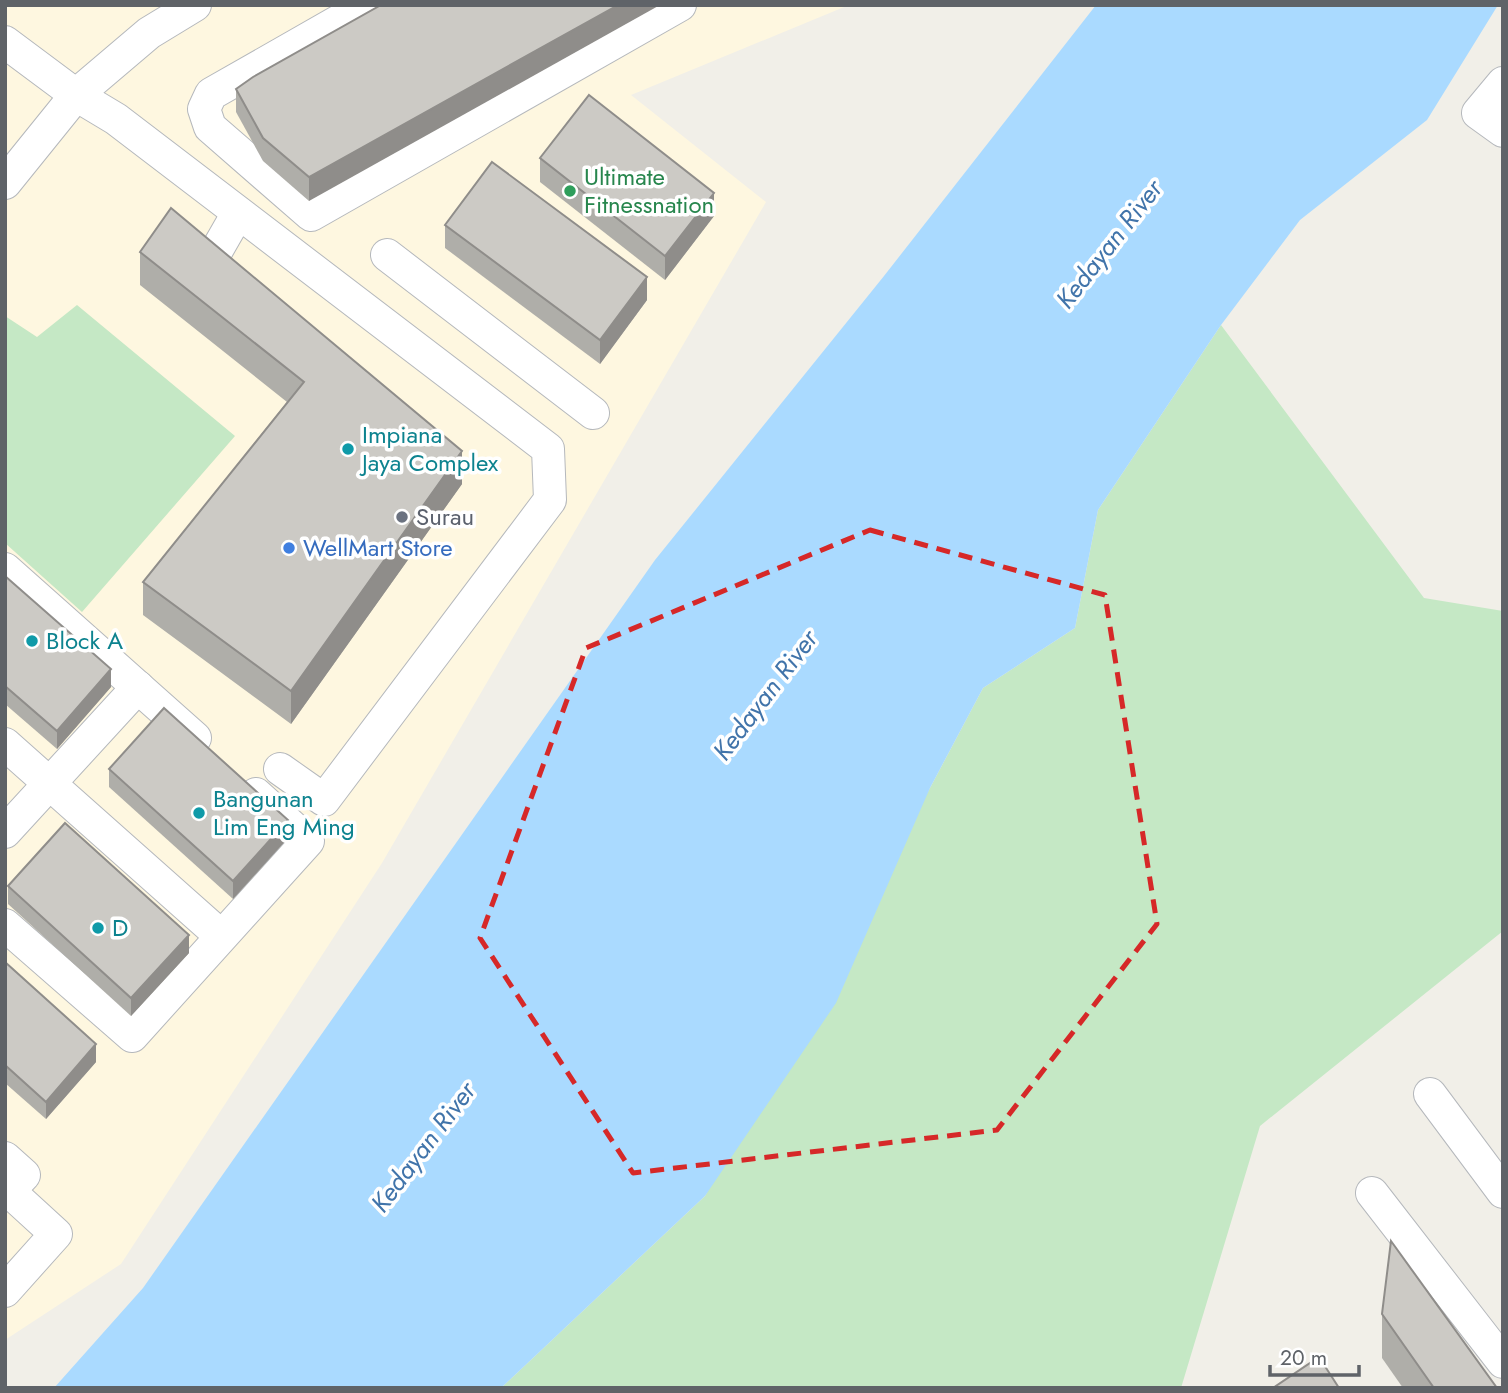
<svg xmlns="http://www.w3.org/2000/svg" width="1508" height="1393" font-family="Jost,sans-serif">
  <rect width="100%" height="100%" fill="#f1efe8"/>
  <path fill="#fef7e0" d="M5 5H849L631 95 766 202 382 863 121 1264 5 1340Z"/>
  <g fill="#c5e8c5">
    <path d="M77 305 235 436 82 612 5 543V316L37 337Z"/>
    <path d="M1221 325 1424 598 1503 611V931L1260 1126 1181 1388H501L705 1196 930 788 983 688 1075 628 1098 510Z"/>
  </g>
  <path fill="#aadaff" d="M1096 5H1498L1427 120 1300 220 1221 325 1098 510 1075 628 983 688 930 788 836 1003 705 1196 501 1388H54L143 1288 655 560 884 276Z"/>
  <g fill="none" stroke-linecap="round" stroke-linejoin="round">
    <g stroke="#b5b8bc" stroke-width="34">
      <g id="minor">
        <path d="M367 5 211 94 204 109 210 127 311 215 680 5"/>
        <path d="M5 42 76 95 116 119 548 449 550 500 324 800 280 769"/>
        <path d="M1503 83 1478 113 1503 131"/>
        <path d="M5 183 76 95 149 33 195 5"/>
        <path d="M214 255 238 213"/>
        <path d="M387 255 593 413"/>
        <path d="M5 569 195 738"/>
        <path d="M5 744 221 936"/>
        <path d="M5 832 138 687"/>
        <path d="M5 925 132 1036 308 841 256 794"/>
        <path d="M1430 1094 1503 1192"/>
        <path d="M5 1158 24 1175 5 1195"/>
        <path d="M1372 1193 1503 1362"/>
        <path d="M5 1291 56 1234 9 1191"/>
      </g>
    </g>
    <use href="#minor" stroke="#fff" stroke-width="32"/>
  </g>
  <g fill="#afaea9">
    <path d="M381 5 309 201 263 161 236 112V89Z"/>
    <path d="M540 158 714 216 665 280 540 182Z"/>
    <path d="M445 225 647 300 600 364 445 248Z"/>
    <path d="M140 252 462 484 291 724 143 615V582L287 402 140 285Z"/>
    <path d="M5 576 111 687 57 749 5 704Z"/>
    <path d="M109 769 288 838 233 899 109 787Z"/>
    <path d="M8 886 189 953 131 1016 8 904Z"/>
    <path d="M5 962 96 1062 46 1119 5 1083Z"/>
    <path d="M1382 1314 1497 1388H1403L1382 1358Z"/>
  </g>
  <g fill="#8f8d8a">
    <path d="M618 5H660L309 201V177Z"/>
    <path d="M714 193V216L665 280V256Z"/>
    <path d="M647 277V300L600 364V340Z"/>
    <path d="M462 451V484L291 724V691Z"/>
    <path d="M111 669V687L57 749V731Z"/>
    <path d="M288 820V838L233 899V881Z"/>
    <path d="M189 935V953L131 1016V998Z"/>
    <path d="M96 1044V1062L46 1119V1102Z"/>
  </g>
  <g fill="#cccac5" stroke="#8f8d8a" stroke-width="2">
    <path d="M381 5H618L309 177 263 138 236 89 253 77Z"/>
    <path d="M589 95 714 193 665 256 540 158Z"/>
    <path d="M492 162 647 277 600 340 445 225Z"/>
    <path d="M171 208 462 451 291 691 143 582 304 382 140 252Z"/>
    <path d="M5 576 111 669 57 731 5 686Z"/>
    <path d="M164 708 288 820 233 881 109 769Z"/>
    <path d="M65 823 189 935 131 998 8 886Z"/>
    <path d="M5 962 96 1044 46 1102 5 1065Z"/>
    <path d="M1391 1241 1497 1388H1434L1382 1314Z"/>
    <path d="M1319 1357 1339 1388H1273Z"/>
  </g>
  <path fill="none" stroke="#d62828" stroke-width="5" stroke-dasharray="14 9" stroke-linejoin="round" d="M870 530 1105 595 1157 924 997 1130 633 1173 480 938 586 648Z"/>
  <circle fill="#2e9e5b" stroke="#fff" stroke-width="2.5" cx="570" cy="191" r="7"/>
  <g fill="#0f9aa8" stroke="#fff" stroke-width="2.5">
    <circle cx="348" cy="449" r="7"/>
    <circle cx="32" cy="641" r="7"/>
    <circle cx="199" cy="813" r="7"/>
    <circle cx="98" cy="928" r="7"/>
  </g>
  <circle fill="#6b7280" stroke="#fff" stroke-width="2.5" cx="402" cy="517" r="7"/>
  <circle fill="#3f7fe0" stroke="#fff" stroke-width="2.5" cx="289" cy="548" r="7"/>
  <g text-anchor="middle" stroke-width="7" stroke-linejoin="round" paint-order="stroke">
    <g font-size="24" fill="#27864d" stroke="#fff" text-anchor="start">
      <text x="584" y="185">Ultimate<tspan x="584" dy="28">Fitnessnation</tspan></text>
    </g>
    <g font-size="24" fill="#0d838f" stroke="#fff" text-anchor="start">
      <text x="362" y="443">Impiana<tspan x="362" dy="28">Jaya Complex</tspan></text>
      <text x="46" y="649">Block A</text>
      <text x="213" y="807">Bangunan<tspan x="213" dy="28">Lim Eng Ming</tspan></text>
      <text x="112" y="936">D</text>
    </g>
    <g font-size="24" fill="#5b616d" stroke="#fff" text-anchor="start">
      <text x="416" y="525">Surau</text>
    </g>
    <g font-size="24" fill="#366cbe" stroke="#fff" text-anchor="start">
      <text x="303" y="556">WellMart Store</text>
    </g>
    <g font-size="26" font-style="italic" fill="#4174aa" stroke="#fff">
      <text transform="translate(1109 244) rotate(-52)" y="9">Kedayan River</text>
      <text transform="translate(765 695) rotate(-53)" y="9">Kedayan River</text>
      <text transform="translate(423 1147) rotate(-53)" y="9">Kedayan River</text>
    </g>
  </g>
  <rect width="1508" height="1393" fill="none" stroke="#5f6368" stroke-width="14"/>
  <path d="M1270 1365v10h89v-10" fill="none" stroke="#5f6368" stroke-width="3.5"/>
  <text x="1280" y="1365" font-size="21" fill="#5f6368" stroke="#ffffff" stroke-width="5" paint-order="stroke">20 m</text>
</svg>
